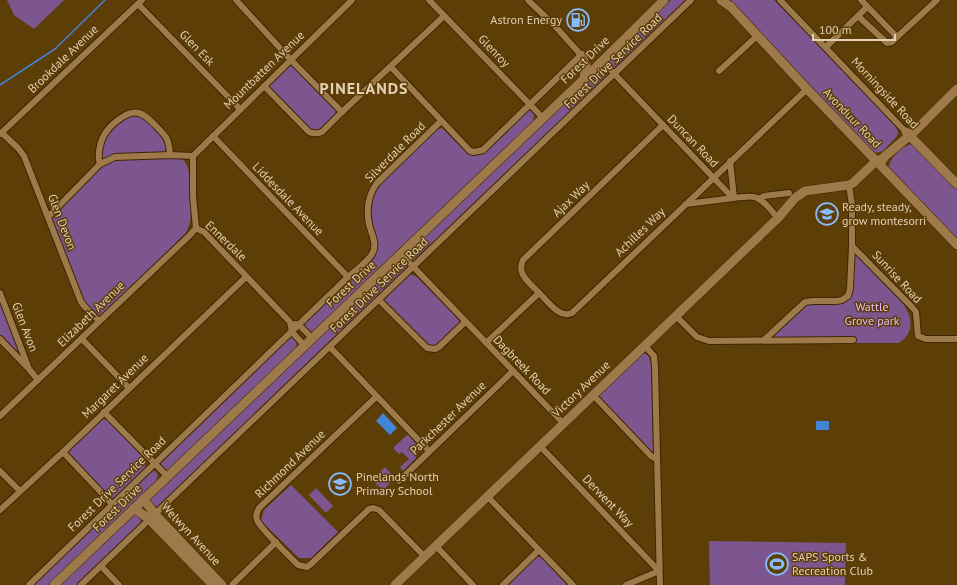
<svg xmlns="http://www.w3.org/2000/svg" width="957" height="585" font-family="'PT Sans',sans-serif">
  <rect width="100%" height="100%" fill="#5e3e07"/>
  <g fill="#7d5690">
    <path d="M7 0H64L34 29 14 15Z"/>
    <path d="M671 0H687L615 70 608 63V59Z"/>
    <path d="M731 0H774L824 50 895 124 898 132 897 136 883 151 875 153 870 151 737 9Z"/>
    <path d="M287 66H294L336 109 335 116 319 132 310 131 268 88V83Z"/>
    <path d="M601 68 604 69 607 76 415 261H410L407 257 406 254Z"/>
    <path d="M526 111H531L534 115 533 121 312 332H309L303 326V323L374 253 367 217 375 188 435 130 442 128 465 151 477 154Z"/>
    <path d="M130 115H140L166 138 167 152 102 159C101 152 101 146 103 139 106 132 122 119 130 115Z"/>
    <path d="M913 144 916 146 957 188V241L889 168C888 159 904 144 913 144Z"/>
    <path d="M171 157C175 158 180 158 183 160 193 167 192 210 190 222 189 226 187 230 185 234L100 317H97L87 310 52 219 53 215 104 164 115 160Z"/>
    <path d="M854 255 858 256 904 305C913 319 914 333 899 343H811L810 339H775L773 337V335C782 327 800 305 812 303 826 301 831 307 846 300Z"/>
    <path d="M397 261 403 262 407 265V270L158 507 149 504V498Z"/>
    <path d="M410 274 417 277 459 320 458 325 434 348H430L382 299Z"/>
    <path d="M0 302 19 350 16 353 0 338Z"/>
    <path d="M289 337 294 338 297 342 296 347 170 470H164L160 466 161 460Z"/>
    <path d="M642 353C649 354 650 358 651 365L653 451 651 453 598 398 599 392Z"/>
    <path d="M100 419 107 420 145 459V469L114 498H111L67 454 68 448Z"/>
    <path d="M408 434 417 445 416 458 403 471 400 467 409 459 402 452 399 454 393 448Z"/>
    <path d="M385 467 395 478 384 489 378 486 372 479Z"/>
    <path d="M152 470 156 472 158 475 156 481 48 585H31Z"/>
    <path d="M291 485 338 532 311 558H299L261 521 264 510Z"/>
    <path d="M316 488 333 506 327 512H325L309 495Z"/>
    <path d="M133 515H137L141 520 139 526 77 585H57Z"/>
    <path d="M709 541 846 543 845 585H710Z"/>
    <path d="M538 557H541L567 585H506L534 558Z"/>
  </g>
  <g fill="#4084d3">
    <path d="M383 413 397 428 390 435 376 421Z"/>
    <rect x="816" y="421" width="13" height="9"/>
  </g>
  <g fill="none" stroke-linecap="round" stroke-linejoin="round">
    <path stroke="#4084d3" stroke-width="1.5" d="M0 85 55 49 105 0"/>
    <g stroke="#3e2600" stroke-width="8">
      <g id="street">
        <path d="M236 0 290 59 342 112"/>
        <path d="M429 0 543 118"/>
        <path d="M780 0 906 132"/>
        <path d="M861 0 897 37 937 0"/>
        <path d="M138 4 240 109"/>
        <path d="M858 16 887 43 892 42 897 37"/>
        <path d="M826 47 867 7"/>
        <path d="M602 61 729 194C737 201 745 195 754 197 764 199 771 211 778 218"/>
        <path d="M391 67 470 151 474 152 483 150 581 55 554 25 528 0"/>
        <path d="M719 71 757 36"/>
        <path d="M264 86 309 132C314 134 317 134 322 132L342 112 444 16"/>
        <path d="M2 133 18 148 24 156 81 302 86 308 99 321"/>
        <path d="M0 134 142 0"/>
        <path d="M213 136 348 277"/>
        <path d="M193 156 352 0"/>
        <path d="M193 156V196L196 228"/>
        <path d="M100 164C97 156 100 142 104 135 110 125 127 110 139 113 146 115 151 121 156 126 167 137 169 139 170 155"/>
        <path d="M759 199 764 196 789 193"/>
        <path d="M686 204 734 198 730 161"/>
        <path d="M48 217 100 164 115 157 170 155 193 156"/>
        <path d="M196 228 204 232 290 322 292 332 304 345"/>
        <path d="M852 246 912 307 916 312 918 336 926 339H957"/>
        <path d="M401 254 563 423"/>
        <path d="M0 293 29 369 38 380"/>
        <path d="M539 293C530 283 516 274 523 260L663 125"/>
        <path d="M379 300 427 348 435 349 439 347 465 322"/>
        <path d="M676 316 697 337 709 341 853 340"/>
        <path d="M295 324 299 325 312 338"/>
        <path d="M0 339 27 367"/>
        <path d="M82 339 129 388"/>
        <path d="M764 340 805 302 813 301H836L842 300 848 296 850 289 852 246V205L849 185"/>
        <path d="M486 343 539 293C548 301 559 319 572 313L807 89"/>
        <path d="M644 345 654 356 655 367 660 585"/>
        <path d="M330 347 429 451"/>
        <path d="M593 395 651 456 657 459"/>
        <path d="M376 397 259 508C257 512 255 516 257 520 260 529 290 556 298 565L307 567 311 564 369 509 373 508 379 510 424 556"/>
        <path d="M104 412 167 476"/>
        <path d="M0 416 190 235 196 228"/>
        <path d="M540 446 659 571 626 585"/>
        <path d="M63 452 112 504"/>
        <path d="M0 471 20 491"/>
        <path d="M399 481 513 371"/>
        <path d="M487 496 573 585"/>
        <path d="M0 510 63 452 246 277"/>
        <path d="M436 546 473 585"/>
        <path d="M101 566 119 585"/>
        <path d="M29 585 348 277C355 271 368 261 372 254 378 244 371 234 369 224 366 209 368 195 377 183L441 121"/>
        <path d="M81 585 691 0"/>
        <path d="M232 585 276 542"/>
        <path d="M503 585 539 550"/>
      </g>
    </g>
    <g stroke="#3e2600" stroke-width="10">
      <g id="secondary">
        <path d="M721 0 731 7 807 89 957 245"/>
        <path d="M581 55 586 65 584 79"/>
        <path d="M906 132 957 184"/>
        <path d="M881 163 884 157 915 131 957 89"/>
        <path d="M143 499 155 514 222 585"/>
        <path d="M134 508 149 519 213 585"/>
        <path d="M54 585 584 79 664 0"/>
        <path d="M395 585 778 218 795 198 805 191 849 185 853 183 876 161 884 158"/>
      </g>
    </g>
    <use href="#street" stroke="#9e7a4a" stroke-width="6"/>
    <use href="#secondary" stroke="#9e7a4a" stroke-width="9"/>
  </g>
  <defs>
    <g id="fuel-ring" transform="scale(1.15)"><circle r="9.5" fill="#5e3e07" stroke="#87bbfb" stroke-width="1.5"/><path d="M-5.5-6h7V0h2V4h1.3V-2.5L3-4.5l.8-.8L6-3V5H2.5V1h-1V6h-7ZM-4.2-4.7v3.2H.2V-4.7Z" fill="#87bbfb"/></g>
    <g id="school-ring" transform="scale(1.15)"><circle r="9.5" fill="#5e3e07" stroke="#87bbfb" stroke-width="1.5"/><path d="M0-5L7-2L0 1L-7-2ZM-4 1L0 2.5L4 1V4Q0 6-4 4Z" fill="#87bbfb"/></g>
    <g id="stadium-ring" transform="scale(1.15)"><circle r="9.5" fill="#5e3e07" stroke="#87bbfb" stroke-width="1.5"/><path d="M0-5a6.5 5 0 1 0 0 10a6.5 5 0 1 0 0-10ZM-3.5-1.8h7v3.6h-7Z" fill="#87bbfb"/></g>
  </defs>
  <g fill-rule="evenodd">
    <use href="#fuel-ring" x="578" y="20"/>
    <use href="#school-ring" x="827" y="214"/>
    <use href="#school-ring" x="340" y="484"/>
    <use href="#stadium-ring" x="777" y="564"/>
  </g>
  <g text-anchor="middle" stroke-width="3" stroke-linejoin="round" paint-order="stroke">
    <g font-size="12" fill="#e3d0b7" stroke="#5e3e07" text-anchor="start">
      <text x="562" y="24" text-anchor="end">Astron Energy</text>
      <text x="842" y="211">Ready, steady,<tspan x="842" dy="14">grow montesorri</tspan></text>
      <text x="356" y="481">Pinelands North<tspan x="356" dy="14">Primary School</tspan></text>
      <text x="792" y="561">SAPS Sports &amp;<tspan x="792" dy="14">Recreation Club</tspan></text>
    </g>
    <g font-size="12" fill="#e3d0b7" stroke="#5e3e07">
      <text transform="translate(197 48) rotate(46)" y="4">Glen Esk</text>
      <text transform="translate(494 51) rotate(46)" y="4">Glenroy</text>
      <text transform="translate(63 59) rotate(-44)" y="4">Brookdale Avenue</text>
      <text transform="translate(585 60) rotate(-44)" y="4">Forest Drive</text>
      <text transform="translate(613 61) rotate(-44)" y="4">Forest Drive Service Road</text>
      <text transform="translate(264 70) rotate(-44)" y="4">Mountbatten Avenue</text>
      <text transform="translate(885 93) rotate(47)" y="4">Morningside Road</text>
      <text transform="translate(852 118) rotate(46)" y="4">Avonduur Road</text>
      <text transform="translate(693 141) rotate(46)" y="4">Duncan Road</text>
      <text transform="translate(395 152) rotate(-45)" y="4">Silverdale Road</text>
      <text transform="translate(288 199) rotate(46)" y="4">Liddesdale Avenue</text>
      <text transform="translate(571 199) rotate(-44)" y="4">Ajax Way</text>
      <text transform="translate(62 222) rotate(69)" y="4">Glen Devon</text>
      <text transform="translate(640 232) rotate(-44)" y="4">Achilles Way</text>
      <text transform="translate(226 241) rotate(44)" y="4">Ennerdale</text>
      <text transform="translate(897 277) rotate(47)" y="4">Sunrise Road</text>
      <text transform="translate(351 284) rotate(-43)" y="4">Forest Drive</text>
      <text transform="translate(379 285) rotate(-44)" y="4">Forest Drive Service Road</text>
      <text transform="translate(91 314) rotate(-44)" y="4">Elizabeth Avenue</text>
      <text transform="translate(25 327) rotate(69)" y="4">Glen Avon</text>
      <text transform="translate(522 365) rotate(46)" y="4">Dagbreek Road</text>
      <text transform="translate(115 386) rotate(-44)" y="4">Margaret Avenue</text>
      <text transform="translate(581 389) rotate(-44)" y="4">Victory Avenue</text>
      <text transform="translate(448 418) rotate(-44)" y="4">Parkchester Avenue</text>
      <text transform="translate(290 464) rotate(-44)" y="4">Richmond Avenue</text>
      <text transform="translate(117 484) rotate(-44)" y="4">Forest Drive Service Road</text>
      <text transform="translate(608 501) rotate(46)" y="4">Derwent Way</text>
      <text transform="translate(117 508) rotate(-44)" y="4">Forest Drive</text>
      <text transform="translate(191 534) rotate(47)" y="4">Welwyn Avenue</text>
    </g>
    <g font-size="12" fill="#e7bbfe" stroke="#5e3e07">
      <text x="872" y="311">Wattle<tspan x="872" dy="14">Grove park</tspan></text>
    </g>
    <g font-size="16" font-weight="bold" letter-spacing="1" fill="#e3d0b7" stroke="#5e3e07">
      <text x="364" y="94">PINELANDS</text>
    </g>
  </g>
  <path d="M813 34v6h82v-6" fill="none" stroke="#e3d0b7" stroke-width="2"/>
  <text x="819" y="34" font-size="12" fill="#e3d0b7" stroke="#5e3e07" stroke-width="3" paint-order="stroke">100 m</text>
</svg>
